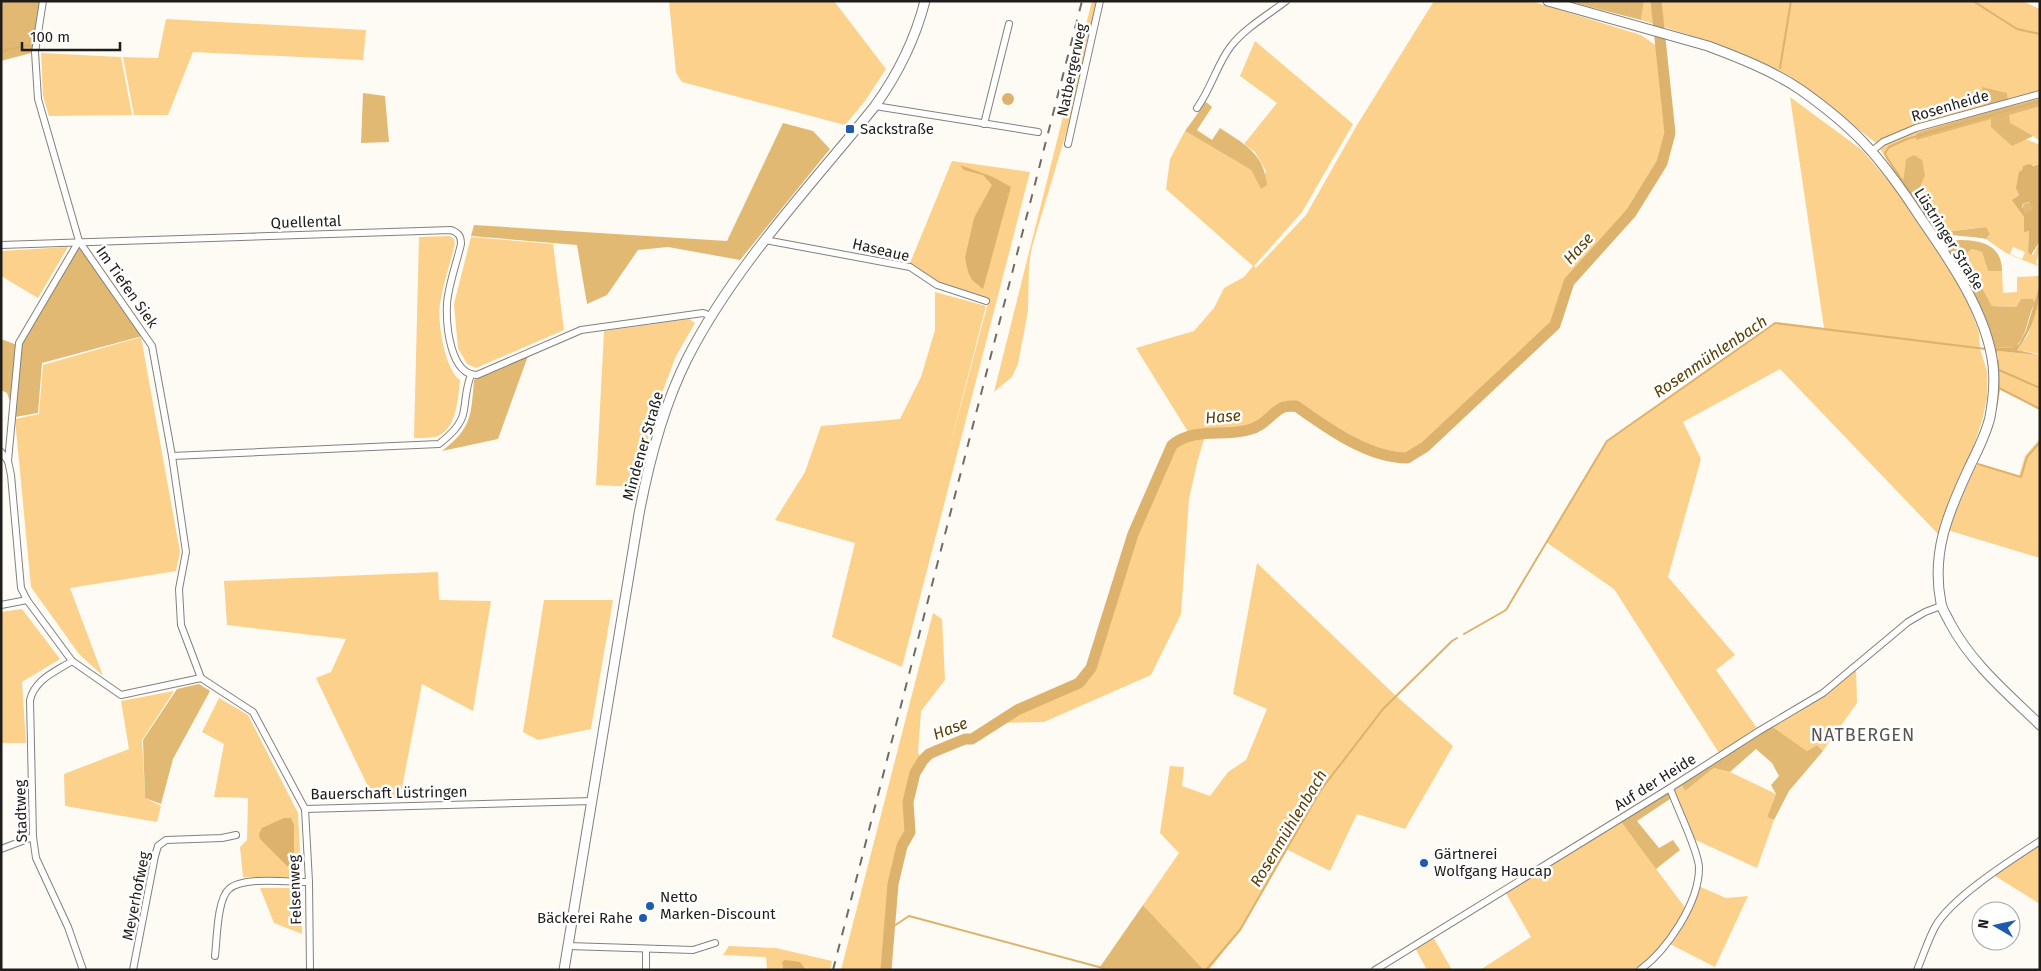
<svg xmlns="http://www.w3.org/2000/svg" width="2041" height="971" font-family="'Fira Sans',sans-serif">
  <rect width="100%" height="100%" fill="#fefbf5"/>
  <g fill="#fbd18b" fill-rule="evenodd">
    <path d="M669 1H834L886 69 865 101 845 125 682 82 676 73Z"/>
    <path d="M1092 1H1098L1078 93 1032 247 1029 264 1028 311 1018 364 1012 377 994 392Z"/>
    <path d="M1434 1H1531L1641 35 1661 49 1670 133 1662 163 1633 210 1569 282 1555 325 1425 447 1407 458C1368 458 1327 428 1296 406 1277 408 1273 421 1258 427 1243 434 1223 432 1206 433L1198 459 1189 499 1181 614 1151 675 1044 722 998 723 1017 710 1079 683 1091 668 1133 534 1172 445 1181 438 1190 435 1136 348 1194 331 1214 308 1224 288 1244 277 1253 266 1166 189 1170 159 1185 131 1251 170 1261 189 1266 171 1255 152 1244 144 1277 103 1240 76 1255 41 1353 124 1302 212 1254 266 1256 268 1306 215 1357 125Z"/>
    <path d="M1644 1H2022L2040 9V141L2033 136 2026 139 2040 145V164L2023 167C2019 178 2014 184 2019 195L2013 199 2024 217V232L2026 230 2029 231 2028 252 2033 255 2040 241V251L2036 262 2038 266 2006 253 1986 239 1990 234 1985 227 1935 233 1876 143 1791 77 1715 43 1641 20ZM2013 247 2025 252 2022 259 2010 254Z"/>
    <path d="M166 19 366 30 363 60 193 52 168 115H134L123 57 158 58Z"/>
    <path d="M41 53 121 57 132 115 49 116 43 96Z"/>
    <path d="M1790 97 1862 150 1904 199 1966 297 1979 332 1980 349 1987 371V398L1982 421 1974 445 1941 522 1938 534 1780 369 1683 422 1701 459 1668 577 1735 655 1716 670 1759 731 1721 756 1614 589 1546 542 1607 441 1775 323 1824 328Z"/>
    <path d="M952 161 1030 172 902 667 832 637 855 543 775 520 805 472 821 426 900 419 921 377 935 330V292L986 306 946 461 989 299 939 282 910 263Z"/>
    <path d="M450 236 454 239 455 244C450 264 443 284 440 304 437 322 445 370 460 380 458 398 457 431 435 437 428 438 421 438 414 438L419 237Z"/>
    <path d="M471 237 553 244 564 330 476 368 467 364 458 348 454 304Z"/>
    <path d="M68 247 38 298 1 276V251Z"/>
    <path d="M1972 249 1982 252 1988 271H2002L2003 293 2017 292V277L2039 276V287L2035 303 2033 299H2021L2016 307 1992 306 1968 262 1967 253Z"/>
    <path d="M2040 296V354L2017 350 2028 335Z"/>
    <path d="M689 319 695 323 676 356 659 401 634 487 596 485 604 331Z"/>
    <path d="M141 337 180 552 176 571 70 588 103 676 79 654 31 587 15 419 39 414 43 365Z"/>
    <path d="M1997 351 2040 355V410L1997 388 1998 362Z"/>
    <path d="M2040 439V558L1944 529 1969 469 1980 464 2019 476 2025 456Z"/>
    <path d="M1257 563 1396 696 1453 746 1405 829 1357 814 1330 871 1286 849 1240 930 1209 970H1204L1143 905 1179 853 1160 833 1170 766 1184 767 1182 786 1210 796 1228 772 1246 760 1267 709 1233 694Z"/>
    <path d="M438 572 439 600 491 601 473 711 422 684 400 798 374 799 316 678 331 672 346 639 227 625 224 581Z"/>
    <path d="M544 600H613L591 729 538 740 523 732Z"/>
    <path d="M22 609 60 659 22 682 26 743H1V612Z"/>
    <path d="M933 613 942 619 945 680 921 711 918 753 923 760 915 773 908 802 910 832 902 846 893 884 886 970H841Z"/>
    <path d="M1856 666 1857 703 1823 751 1817 745 1807 751 1770 725 1791 713Z"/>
    <path d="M174 691 142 740 145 798 161 806 157 822 65 806 64 774 129 749 121 701Z"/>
    <path d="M219 698 248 715 298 813 301 873 296 877H243L240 847 247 840 248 798 214 797 224 744 202 732Z"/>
    <path d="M1714 768 1730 772 1776 794 1767 817 1774 820 1757 868 1689 837 1670 788 1680 782 1685 791Z"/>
    <path d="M1619 819 1686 909 1696 885 1726 898 1748 896 1715 967 1668 943 1640 970H1480L1531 937 1504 890Z"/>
    <path d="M2040 841V904L1992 874Z"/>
    <path d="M260 888H296L301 893 302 934 274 923Z"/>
    <path d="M1432 935 1452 970H1427L1414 946Z"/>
    <path d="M729 946 776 948 832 961 830 970H806L782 962 783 970H767L766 957 723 955Z"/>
  </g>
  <g fill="#e2b972">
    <path d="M1 1H43L35 52 1 61Z"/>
    <path d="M1567 1H1644L1641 20Z"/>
    <path d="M1982 87 2007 93 2008 107 2040 99V106L2009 115 2010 123 2033 136 2012 146 1991 127V119L1916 140 1917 133 1991 111V104L1984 105Z"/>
    <path d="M363 93 385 96 389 142 361 143Z"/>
    <path d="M1206 102 1212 107 1197 130 1212 140 1220 128C1244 144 1264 153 1267 185L1261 189 1251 170 1185 131Z"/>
    <path d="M783 123 813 131 830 149 740 260 668 247 638 250 607 295 587 304 577 245 471 236 474 225 727 241Z"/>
    <path d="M1914 155 1922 160 1925 175 1914 201 1903 184 1906 159Z"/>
    <circle cx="2028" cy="208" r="5.5"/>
    <path d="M1936 206 1944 224 1932 229 1919 208Z"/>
    <path d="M1986 227 1990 234 1986 239C1974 236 1951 237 1944 232Z"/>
    <path d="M1958 240C1980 240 2002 244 2002 271H1988L1982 252 1972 249 1967 253 1968 262 1992 306 2016 307 2021 299H2033L2035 303C2026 319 2029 333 2015 348L1993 347 1980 311 1965 277 1945 247 1947 242Z"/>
    <path d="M79 241 146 335 42 363 38 413 15 417 7 393 1 390V339L17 345Z"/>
    <path d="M528 356 498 439 442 451C472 428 471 415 474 380Z"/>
    <path d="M199 684 210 691 173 759 161 804 145 798 143 740 177 689Z"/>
    <path d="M1770 725 1807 751 1817 745 1823 751 1789 791 1774 820 1767 817 1776 794 1771 785 1779 776 1772 763 1756 749 1730 772 1714 768 1685 791 1680 782Z"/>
    <path d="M1670 788 1673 797 1637 821 1659 848 1673 840 1680 850 1656 869 1619 819Z"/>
    <path d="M1143 905 1204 970H1110L1100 967Z"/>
  </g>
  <g fill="#dcb26c" fill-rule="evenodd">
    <circle cx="1008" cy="99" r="6"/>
    <path d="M2030 164 2033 166 2040 164V241L2031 255 2028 252 2029 231 2024 232V217L2012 200 2019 195 2016 188 2019 172 2022 170 2023 166ZM2028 202 2030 203 2033 207 2031 212 2025 213 2022 207 2023 204Z"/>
    <path d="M960 165 993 177 1011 187 983 289 972 280 968 272 965 258 974 218 992 185 983 175 964 170Z"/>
    <path d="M2040 284C2040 307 2031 332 2017 350L2040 355 1997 351V363L1993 347 2013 348 2019 344 2026 331Z"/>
    <path d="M284 818H291L294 825V863L291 867 287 866 260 839 259 834 262 828Z"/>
    <path d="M785 960 800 962 806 970H783L782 962Z"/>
  </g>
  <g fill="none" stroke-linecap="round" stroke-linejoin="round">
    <g stroke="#dcb26c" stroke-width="2">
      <path d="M1973 1 2017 29 2040 34"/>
      <path d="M1 51 29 45"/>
      <path d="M1780 68 1791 1"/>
      <path d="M1937 231 1887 158 1885 153 1889 147 1907 139 2040 101"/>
      <path d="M1998 361 1999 388 2040 409"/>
      <path d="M1999 370 2040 388"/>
      <path d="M1996 409 1999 389"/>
      <path d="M1978 464 2021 477 2027 457 2040 442"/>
      <path d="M1464 634 1506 610 1607 441 1775 323 1986 349"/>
      <path d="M891 928 909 916 1110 970"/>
      <path d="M1206 970 1240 930 1320 791 1383 709 1452 641 1457 638"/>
    </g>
    <path stroke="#dcb26c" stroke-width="11" d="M886 970 893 884 902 846 910 832 908 802 915 773 923 760 929 754 938 750 965 739H972L1017 710 1079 683 1091 668 1133 534 1172 445C1195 427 1222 437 1248 430 1266 426 1272 411 1284 407 1288 406 1292 406 1296 406 1327 428 1368 458 1407 458L1425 447 1555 325 1569 282 1631 213 1662 163 1670 133 1656 1"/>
    <g stroke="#83817c" stroke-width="8">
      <g id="minor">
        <path d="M43 1 35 52 38 99 79 241 152 346 172 456 186 552 179 589 181 625 201 678"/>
        <path d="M875 106 1038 132"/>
        <path d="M1197 108C1211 89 1217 64 1231 46 1245 28 1268 15 1286 1"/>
        <path d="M984 124 1009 24"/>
        <path d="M1068 144 1100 1"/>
        <path d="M1872 151 1883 142 1916 128 2040 94"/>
        <path d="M765 240 910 267 937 285 986 301"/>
        <path d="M1 245 451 230C459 233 461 236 461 244 457 262 448 286 447 304 446 325 450 375 477 375L581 330 703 313 711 316"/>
        <path d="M1 452 8 461 11 475 21 588 27 600 72 661 121 695 201 678 253 712 305 809 593 801"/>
        <path d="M172 456 439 444C450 435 462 425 464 410 466 398 466 387 471 375"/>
        <path d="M8 461 19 343 79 241"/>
        <path d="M1 605 27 600"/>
        <path d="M72 661C55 672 35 679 30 700L33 837 36 858 68 927 83 970"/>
        <path d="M305 809 309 882 310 970"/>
        <path d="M1 849 33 837"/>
        <path d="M568 946 693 950 715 943"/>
        <path d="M215 956C217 940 217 899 229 889 243 876 289 882 309 882"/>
        <path d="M133 970 155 856 158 846 166 840 222 838 236 835"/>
        <path d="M646 970V949"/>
        <path d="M1375 970 1670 788 1759 731 1823 693 1908 622 1925 612 1941 606"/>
        <path d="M1640 970C1667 950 1699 903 1699 868 1699 852 1676 806 1670 788"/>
        <path d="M1917 970C1923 956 1928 940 1935 927 1951 898 2011 860 2040 841"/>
      </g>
    </g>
    <g stroke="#83817c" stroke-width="11">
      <path id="tertiary" d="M1548 1 1708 46C1740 58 1773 71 1801 90 1822 105 1845 123 1863 142 1885 165 1903 191 1920 217 1949 259 1987 313 1993 365 1995 382 1993 401 1990 417 1986 435 1977 451 1969 468 1948 513 1931 553 1941 603 1942 610 1947 616 1950 623 1972 664 2007 693 2040 725"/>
    </g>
    <g stroke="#83817c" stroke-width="11">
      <path id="secondary" d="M564 970 639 514C649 461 663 407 687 359 735 265 809 188 875 106 898 74 915 40 925 1"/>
    </g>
    <use href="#minor" stroke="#fff" stroke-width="6"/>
    <use href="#tertiary" stroke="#fff" stroke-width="9"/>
    <use href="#secondary" stroke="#fff" stroke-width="9"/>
    <path stroke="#6e6c69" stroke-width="2" stroke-dasharray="9 9" stroke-linecap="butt" d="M833 970 1082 1"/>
  </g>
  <g fill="#1e5bac" stroke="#fff" stroke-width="2">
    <rect x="845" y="124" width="10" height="10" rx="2.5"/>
    <circle cx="1424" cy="863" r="5"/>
    <circle cx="650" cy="906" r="5"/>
    <circle cx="643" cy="918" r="5"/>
  </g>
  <g text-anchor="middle" stroke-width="5" stroke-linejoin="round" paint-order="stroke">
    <g font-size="15" fill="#1e1d1b" stroke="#fff">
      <text transform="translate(1072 70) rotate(-78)" y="5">Natbergerweg</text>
      <text transform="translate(1950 106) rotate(-16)" y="5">Rosenheide</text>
      <text transform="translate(306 222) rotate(-2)" y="5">Quellental</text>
      <text transform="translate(1949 239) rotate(58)" y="5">Lüstringer Straße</text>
      <text transform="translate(881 250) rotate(13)" y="5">Haseaue</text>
      <text transform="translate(127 287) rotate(55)" y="5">Im Tiefen Siek</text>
      <text transform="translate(643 446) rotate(-74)" y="5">Mindener Straße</text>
      <text transform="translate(1655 782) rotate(-32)" y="5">Auf der Heide</text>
      <text transform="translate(389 793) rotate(-1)" y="5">Bauerschaft Lüstringen</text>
      <text transform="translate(21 811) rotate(-92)" y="5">Stadtweg</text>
      <text transform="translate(295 890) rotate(-92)" y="5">Felsenweg</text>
      <text transform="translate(136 896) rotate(-79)" y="5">Meyerhofweg</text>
    </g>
    <g font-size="15" fill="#1e1d1b" stroke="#fff" text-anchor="start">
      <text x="860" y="134">Sackstraße</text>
      <text x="1434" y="859">Gärtnerei<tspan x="1434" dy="17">Wolfgang Haucap</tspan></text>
      <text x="660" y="902">Netto<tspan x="660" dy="17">Marken-Discount</tspan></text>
      <text x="633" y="923" text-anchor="end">Bäckerei Rahe</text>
    </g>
    <g font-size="16" font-style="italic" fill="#5b3f04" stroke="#fff">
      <text transform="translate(1578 248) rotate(-48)" y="6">Hase</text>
      <text transform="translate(1710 356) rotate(-34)" y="6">Rosenmühlenbach</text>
      <text transform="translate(1223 416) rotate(-5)" y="6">Hase</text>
      <text transform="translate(950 728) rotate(-21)" y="6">Hase</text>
      <text transform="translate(1288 828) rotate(-59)" y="6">Rosenmühlenbach</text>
    </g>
    <g font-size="18" letter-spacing="1" fill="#595652" stroke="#fff">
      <text x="1863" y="741">NATBERGEN</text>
    </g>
  </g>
  <rect width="2041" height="971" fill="none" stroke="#1e1d1b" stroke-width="5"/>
  <g transform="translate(1996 926) rotate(279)"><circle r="24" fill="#ffffff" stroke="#a5a5a4"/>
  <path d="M0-4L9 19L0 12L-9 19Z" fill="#1e5bac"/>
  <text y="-8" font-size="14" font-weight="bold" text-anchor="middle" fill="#1e1d1b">N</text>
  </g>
  <path d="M22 42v8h98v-8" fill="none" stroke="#1e1d1b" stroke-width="2.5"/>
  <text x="30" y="42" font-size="15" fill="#1e1d1b" stroke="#ffffff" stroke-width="4" paint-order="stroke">100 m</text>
</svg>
